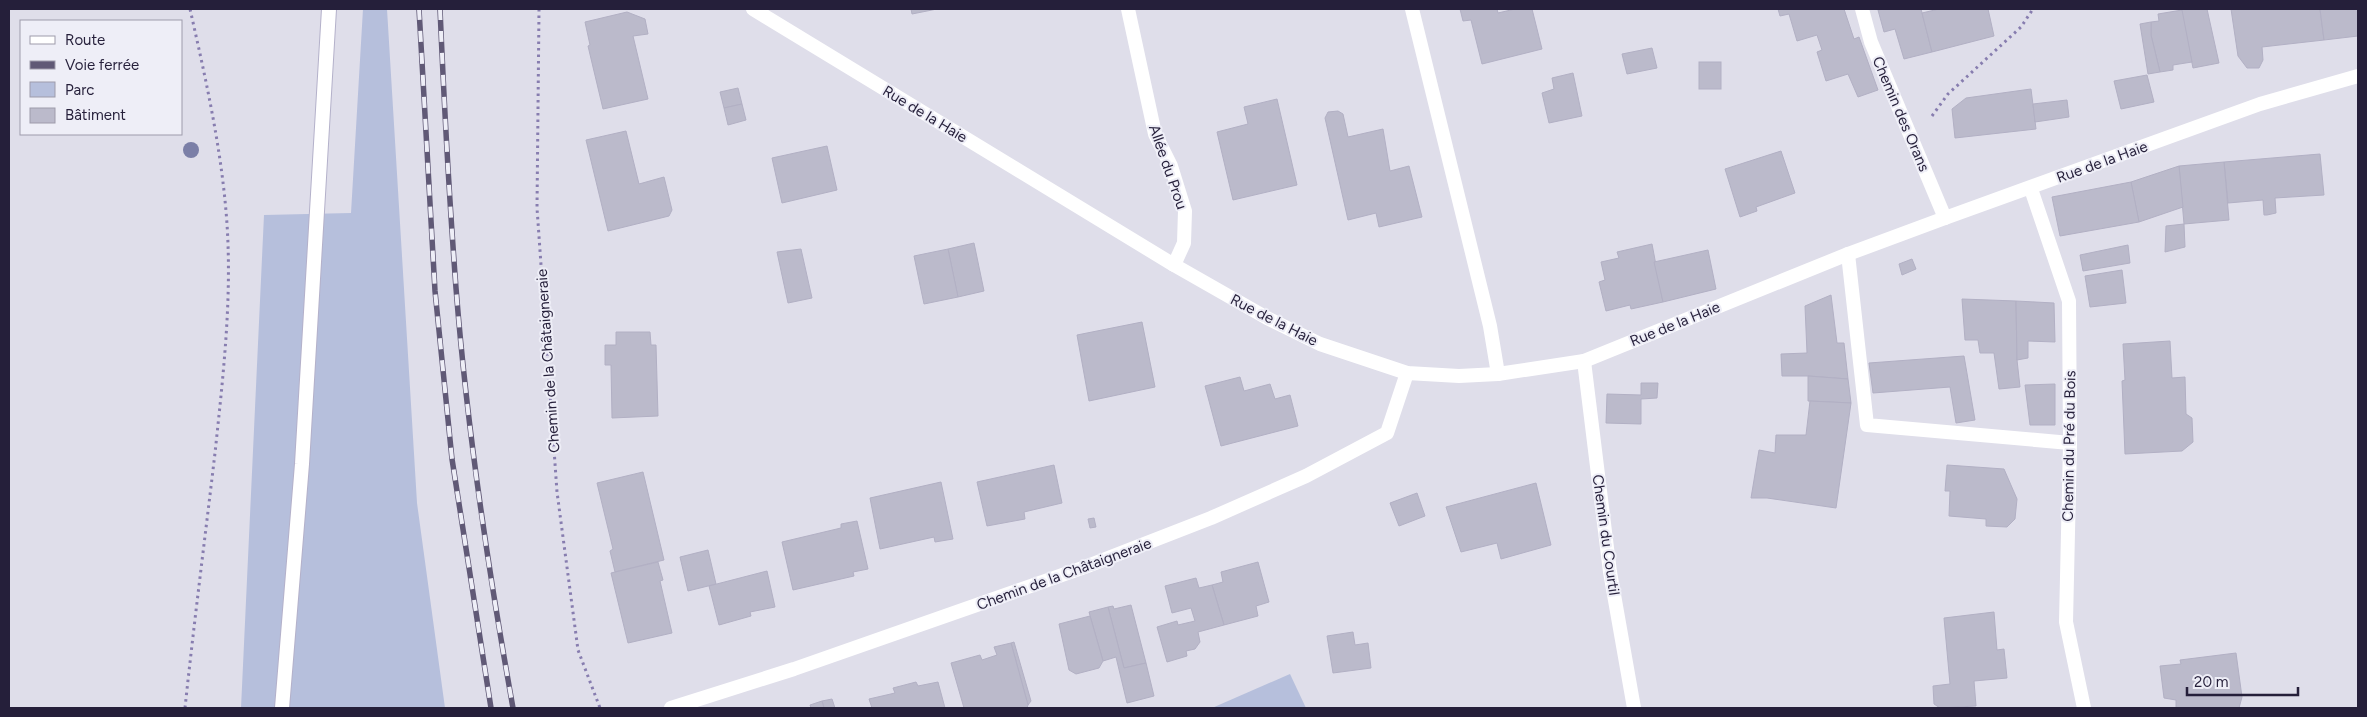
<svg xmlns="http://www.w3.org/2000/svg" width="2367" height="717" font-family="Figtree,sans-serif">
  <rect width="100%" height="100%" fill="#dfdeea"/>
  <g fill="#b6bfdc">
    <path d="M363 9H387L417 503 445 708H241L264 215 351 213Z"/>
    <path d="M1290 674 1306 708H1212Z"/>
  </g>
  <g fill="#bbbacb" stroke="#b2b0c4">
    <path d="M911 9H937L912 14Z"/>
    <path d="M1460 9H1497L1498 13 1515 9H1532L1542 49 1482 64 1471 20 1463 21Z"/>
    <path d="M1778 9H1844L1854 39 1859 37 1878 90 1858 97 1848 74 1826 81 1817 52 1822 50 1817 35 1797 41 1789 14 1780 16Z"/>
    <path d="M1884 9H1921L1932 52 1904 59 1895 29 1884 32 1878 10Z"/>
    <path d="M1939 9H1988L1994 36 1932 52 1922 13Z"/>
    <path d="M2181 9H2207L2219 63 2193 68Z"/>
    <path d="M2231 9H2320L2324 40 2262 47 2263 60 2259 68H2247L2238 56Z"/>
    <path d="M2320 9H2358V36L2324 40Z"/>
    <path d="M2182 10 2192 62 2173 65V70L2160 72 2151 35V22L2159 21 2158 14Z"/>
    <path d="M627 12 645 19 648 34 633 36 648 99 603 109 588 46 590 45 585 22Z"/>
    <path d="M2151 22V35L2160 72 2148 74 2140 24Z"/>
    <path d="M1652 48 1657 68 1627 74 1622 54Z"/>
    <rect x="1699" y="62" width="22" height="27"/>
    <path d="M1573 73 1582 116 1549 123 1542 93 1554 89 1552 78Z"/>
    <path d="M2147 75 2154 102 2121 109 2114 81Z"/>
    <path d="M738 88 742 104 724 108 720 92Z"/>
    <path d="M2031 89 2036 129 1955 138 1952 109 1966 98Z"/>
    <path d="M1277 99 1297 185 1233 200 1217 132 1248 124 1244 107Z"/>
    <path d="M2067 100 2069 117 2035 122 2033 104Z"/>
    <path d="M742 104 746 120 728 125 724 108Z"/>
    <path d="M1338 111 1343 114 1348 137 1383 129 1390 171 1409 166 1422 217 1379 227 1376 213 1348 220 1325 118 1328 112Z"/>
    <path d="M626 131 639 184 664 177 672 210 669 216 608 231 586 140Z"/>
    <path d="M827 146 837 190 782 203 772 158Z"/>
    <path d="M1781 151 1795 193 1756 207 1757 211 1740 217 1725 169Z"/>
    <path d="M2320 154 2324 195 2275 198 2276 213 2267 215H2264L2263 200 2228 203 2224 162Z"/>
    <path d="M2224 162 2229 220 2184 224 2179 166Z"/>
    <path d="M2179 166 2183 207 2139 222 2131 182Z"/>
    <path d="M2131 182 2139 222 2060 236 2052 197Z"/>
    <path d="M2184 224 2185 247 2165 252 2166 226Z"/>
    <path d="M974 243 984 291 958 297 948 249Z"/>
    <path d="M1652 244 1663 302 1631 309 1630 305 1606 311 1599 282 1605 280 1601 262 1619 258 1617 252Z"/>
    <path d="M2128 245 2130 263 2083 271 2080 255Z"/>
    <path d="M801 249 812 298 788 303 777 252Z"/>
    <path d="M948 249 958 297 924 304 914 256Z"/>
    <path d="M1708 250 1716 289 1663 302 1654 262Z"/>
    <path d="M1912 259 1916 269 1902 275 1899 264Z"/>
    <path d="M2122 270 2126 303 2090 307 2085 276Z"/>
    <path d="M1831 295 1837 343H1844L1848 379 1808 376H1782L1781 354 1807 353 1805 306Z"/>
    <path d="M1962 299 2016 301 2017 360 2020 387 1999 389 1994 353H1980L1978 340H1965Z"/>
    <path d="M2016 301 2054 303 2055 342 2028 341V358L2017 360Z"/>
    <path d="M1142 322 1155 387 1089 401 1077 335Z"/>
    <path d="M616 332H650L651 345H656L658 416 612 418 611 365H605V345H616Z"/>
    <path d="M2170 341 2172 378 2185 377 2186 414 2192 418 2193 442 2182 451 2125 454 2122 381 2125 380 2123 344Z"/>
    <path d="M1964 356 1975 420 1956 423 1950 387 1873 393 1869 363Z"/>
    <path d="M1808 376 1848 379 1851 403 1808 401Z"/>
    <path d="M1240 377 1244 391 1270 384 1275 399 1290 395 1298 426 1221 446 1205 386Z"/>
    <path d="M1641 383H1658L1657 398 1641 399V424L1606 423 1607 394 1641 395Z"/>
    <path d="M2055 384V425H2030L2025 385Z"/>
    <path d="M1810 401 1851 403 1836 508 1767 498H1751L1759 450 1775 453 1776 435H1806Z"/>
    <path d="M1054 465 1062 503 1024 512 1025 519 987 526 977 482Z"/>
    <path d="M1947 465 2004 469 2017 499 2015 519 2007 527 1986 526V519L1949 516 1950 491H1945Z"/>
    <path d="M643 472 664 560 615 572 610 551 613 549 597 483Z"/>
    <path d="M941 482 953 539 935 542 934 537 880 549 870 498Z"/>
    <path d="M1536 483 1551 545 1501 559 1497 543 1461 552 1446 507Z"/>
    <path d="M1417 493 1425 516 1399 526 1390 503Z"/>
    <path d="M1094 518 1096 527 1090 528 1088 519Z"/>
    <path d="M857 521 868 569 853 572 854 576 793 590 782 542 841 528V524Z"/>
    <path d="M708 550 716 584 688 591 680 557Z"/>
    <path d="M658 562 663 580 660 581 672 633 628 643 611 573Z"/>
    <path d="M1258 562 1269 602 1256 606 1258 616 1224 625 1212 585 1223 582 1221 572Z"/>
    <path d="M767 571 775 607 750 612 751 616 719 625 709 586Z"/>
    <path d="M1196 578 1199 588 1212 585 1224 625 1198 632 1200 642 1195 649 1186 651 1187 656 1167 662 1157 627 1177 621 1178 625 1195 621 1191 608 1172 613 1165 586Z"/>
    <path d="M1131 605 1146 663 1124 668 1108 607 1113 606 1114 609Z"/>
    <path d="M1108 607 1124 668 1146 663 1154 696 1127 703 1116 657 1103 661 1089 612Z"/>
    <path d="M1994 612 1997 650 2004 649 2007 678 1974 681 1976 706 1940 708 1934 704 1933 686 1950 684 1944 618Z"/>
    <path d="M1090 616 1103 661 1099 668 1076 674 1069 670 1059 624Z"/>
    <path d="M1353 632 1355 645 1368 643 1371 668 1333 673 1327 636Z"/>
    <path d="M1014 642 1031 701 1028 705 1011 643Z"/>
    <path d="M1011 643 1028 705 1027 708H964L951 663 980 655 982 660 997 655 994 647Z"/>
    <path d="M2236 653 2242 697 2239 708H2176V700L2164 698 2160 666 2181 664 2180 660Z"/>
    <path d="M916 682 918 686 938 682 945 708H872L869 699 895 693 893 688Z"/>
    <path d="M832 699 835 708H824L822 701Z"/>
    <path d="M822 701 824 708H811L810 705Z"/>
  </g>
  <g fill="none" stroke-linecap="round" stroke-linejoin="round">
    <g stroke="#b4b1ca" stroke-width="16">
      <path id="secondary" d="M282 708 302 464 329 9"/>
    </g>
    <g stroke="#877daf" stroke-width="3" stroke-dasharray="2.5 4" stroke-linecap="butt">
      <path d="M539 9 537 208 557 492 578 650 600 708"/>
      <path d="M1932 116 1948 94 2021 27 2033 9"/>
      <path d="M185 708C194 623 205 538 215 453 223 377 232 301 227 224 222 151 206 80 190 9"/>
    </g>
    <path stroke="#fff" stroke-width="14" d="M1412 9 1490 326 1498 374"/>
    <g stroke="#fff" stroke-width="14">
      <path d="M753 9 1174 265 1267 318 1320 344 1407 373 1459 376 1498 374 1584 361 1848 254 1945 218 2260 104 2358 76"/>
      <path d="M1128 9 1155 134 1171 166 1185 211 1184 243 1174 265"/>
      <path d="M1862 9 1871 42 1945 218"/>
      <path d="M2031 189 2069 301 2070 443 2066 622 2084 708"/>
      <path d="M1848 254 1867 425 2070 443"/>
      <path d="M1584 361 1610 572 1634 708"/>
      <path d="M671 708 794 669 1085 567 1211 518 1306 476 1387 433 1407 373"/>
    </g>
    <use href="#secondary" stroke="#fff" stroke-width="14"/>
    <g stroke="#605976" stroke-width="5.5">
      <g id="rail">
        <path d="M419 9 435 291 452 459 491 708"/>
        <path d="M440 9C444 102 449 195 456 288 467 429 488 569 513 708"/>
      </g>
    </g>
    <use href="#rail" stroke="#eeeef7" stroke-width="4" stroke-dasharray="11" stroke-linecap="butt"/>
  </g>
  <circle fill="#7b7fa7" cx="191" cy="150" r="8"/>
  <g text-anchor="middle" stroke-width="4" stroke-linejoin="round" paint-order="stroke">
    <g font-size="15" fill="#251f3a" stroke="#eeeef7">
      <text transform="translate(925 114) rotate(31)" y="5">Rue de la Haie</text>
      <text transform="translate(1901 114) rotate(67)" y="5">Chemin des Orans</text>
      <text transform="translate(2102 162) rotate(-20)" y="5">Rue de la Haie</text>
      <text transform="translate(1168 167) rotate(71)" y="5">Allée du Prou</text>
      <text transform="translate(1274 320) rotate(27)" y="5">Rue de la Haie</text>
      <text transform="translate(1675 324) rotate(-22)" y="5">Rue de la Haie</text>
      <text transform="translate(548 361) rotate(-94)" y="5">Chemin de la Châtaigneraie</text>
      <text transform="translate(2069 446) rotate(-89)" y="5">Chemin du Pré du Bois</text>
      <text transform="translate(1606 535) rotate(82)" y="5">Chemin du Courtil</text>
      <text transform="translate(1064 574) rotate(-20)" y="5">Chemin de la Châtaigneraie</text>
    </g>
  </g>
  <rect width="2367" height="717" fill="none" stroke="#251f3a" stroke-width="20"/>
  <rect x="20" y="20" width="162" height="115" fill="#eeeef7" stroke="#9e9bab"/>
  <rect x="30" y="36" width="25" height="8" fill="#ffffff" stroke="#9e9bab"/>
  <text x="65" y="45" font-size="15" fill="#251f3a">Route</text>
  <rect x="30" y="61" width="25" height="8" fill="#605976" stroke="#9e9bab"/>
  <text x="65" y="70" font-size="15" fill="#251f3a">Voie ferrée</text>
  <rect x="30" y="82" width="25" height="15" fill="#b6bfdc" stroke="#9e9bab"/>
  <text x="65" y="95" font-size="15" fill="#251f3a">Parc</text>
  <rect x="30" y="108" width="25" height="15" fill="#bbbacb" stroke="#9e9bab"/>
  <text x="65" y="120" font-size="15" fill="#251f3a">Bâtiment</text>
  <path d="M2187 687v8h111v-8" fill="none" stroke="#251f3a" stroke-width="2.5"/>
  <text x="2194" y="687" font-size="15" fill="#251f3a" stroke="#eeeef7" stroke-width="4" paint-order="stroke">20 m</text>
</svg>
